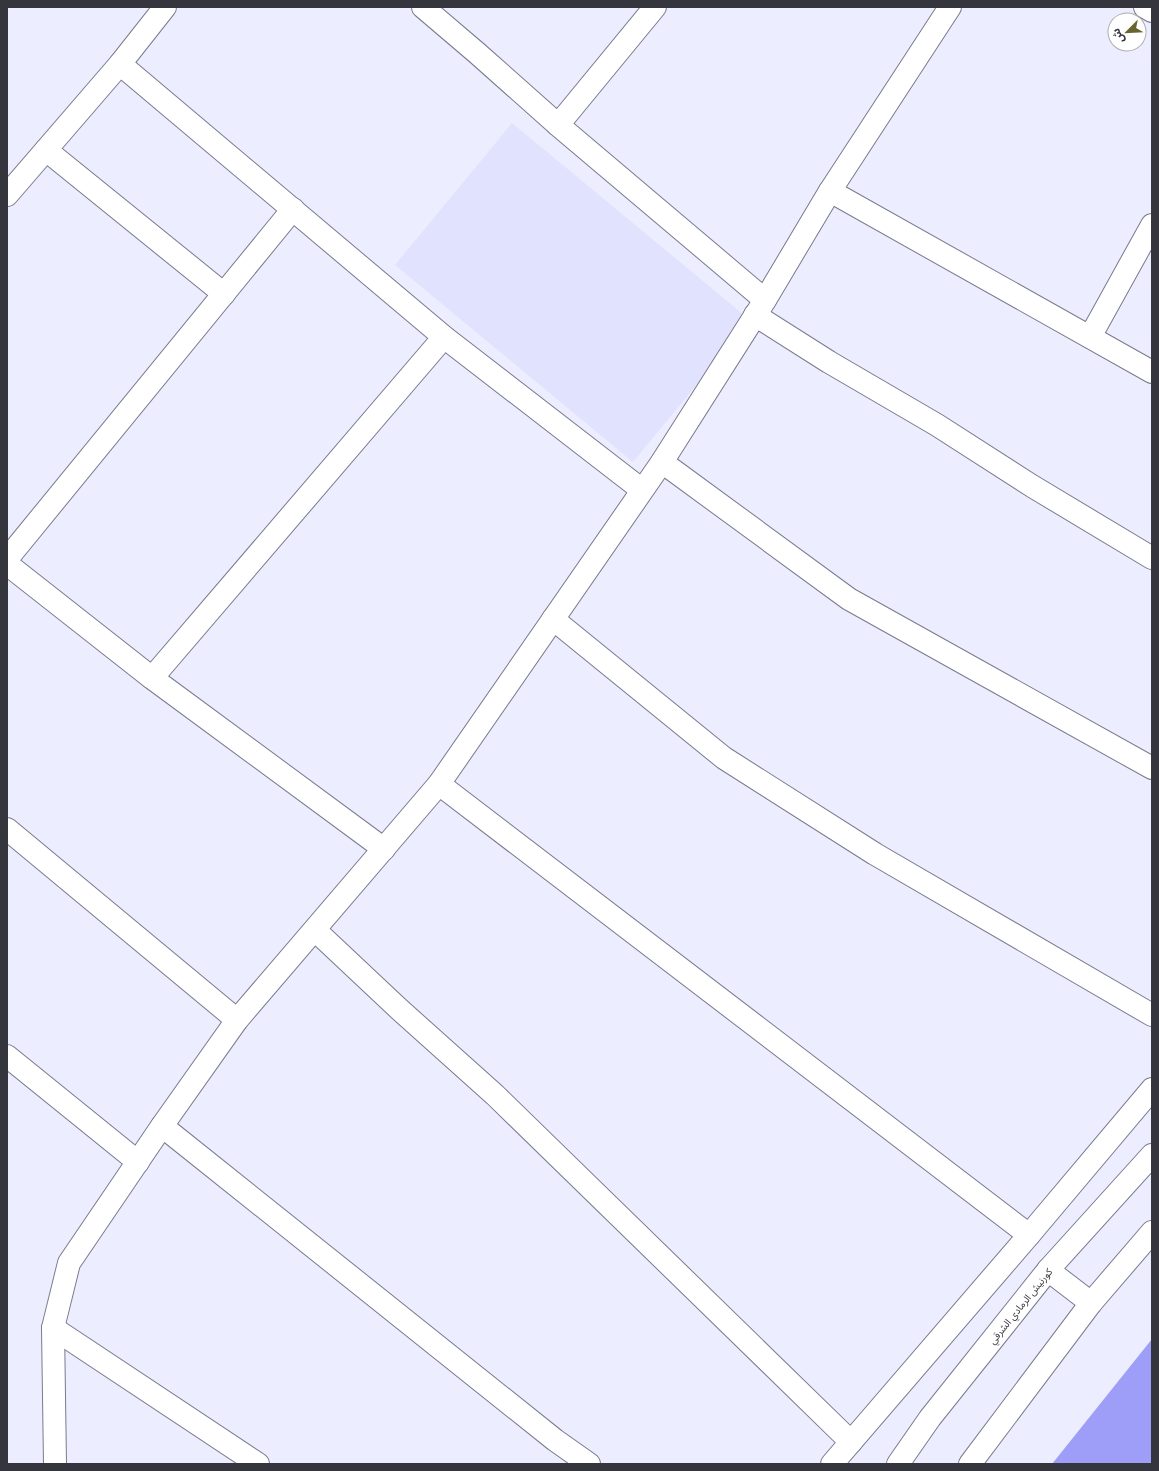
<svg xmlns="http://www.w3.org/2000/svg" width="1159" height="1471" font-family="Merriweather,'Noto Sans Arabic',serif">
  <rect width="100%" height="100%" fill="#ecedfe"/>
  <path fill="#e1e2fe" d="M512 123 750 320 633 462 395 265Z"/>
  <path fill="#9e9df7" d="M1152 1339V1464H1052Z"/>
  <g fill="none" stroke-linecap="round" stroke-linejoin="round">
    <g stroke="#797a8c" stroke-width="24">
      <g id="minor">
        <path d="M423 7 477 53 558 125 765 300"/>
        <path d="M1145 7 1152 11"/>
        <path d="M120 64 444 337 642 490"/>
        <path d="M558 125 655 7"/>
        <path d="M46 150 224 294"/>
        <path d="M830 191 1152 372"/>
        <path d="M7 195 120 64 165 7"/>
        <path d="M755 315 829 362 937 425 1032 486 1152 558"/>
        <path d="M1090 337 1152 225"/>
        <path d="M662 462 849 599 1152 768"/>
        <path d="M7 559 293 209"/>
        <path d="M7 564 152 678 384 849"/>
        <path d="M553 619 724 758 875 854 1152 1015"/>
        <path d="M152 678 444 337"/>
        <path d="M439 784 1029 1235"/>
        <path d="M7 829 237 1020"/>
        <path d="M315 930 399 1009 495 1095 851 1442"/>
        <path d="M7 1056 138 1162"/>
        <path d="M162 1126 555 1440 589 1464"/>
        <path d="M53 1328 258 1464"/>
        <path d="M55 1464 53 1328 69 1263 162 1126 237 1020 439 784 662 462 765 300 830 191 950 7"/>
        <path d="M832 1464 1029 1235 1152 1089"/>
      </g>
    </g>
    <g stroke="#797a8c" stroke-width="24">
      <g id="secondary">
        <path d="M1048 1270 1091 1303"/>
        <path d="M898 1464 930 1418 1048 1270 1152 1155"/>
        <path d="M970 1464 1091 1303 1152 1232"/>
      </g>
    </g>
    <use href="#minor" stroke="#fff" stroke-width="22"/>
    <use href="#secondary" stroke="#fff" stroke-width="22"/>
  </g>
  <g text-anchor="middle" stroke-width="4" stroke-linejoin="round" paint-order="stroke">
    <g font-size="10" fill="#35353d" stroke="#fff">
      <text transform="translate(1020 1306) rotate(-51)" y="4">كورنيش الرمادي الشرقي</text>
    </g>
  </g>
  <rect width="1159" height="1471" fill="none" stroke="#35353d" stroke-width="16"/>
  <g transform="translate(1127 32) rotate(246)"><circle r="19" fill="#ffffff" stroke="#aeaeb1"/>
  <path d="M0-3L7 15L0 10L-7 15Z" fill="#696330"/>
  <text y="-6" font-size="11" font-weight="bold" text-anchor="middle" fill="#35353d">ش</text>
  </g>
</svg>
